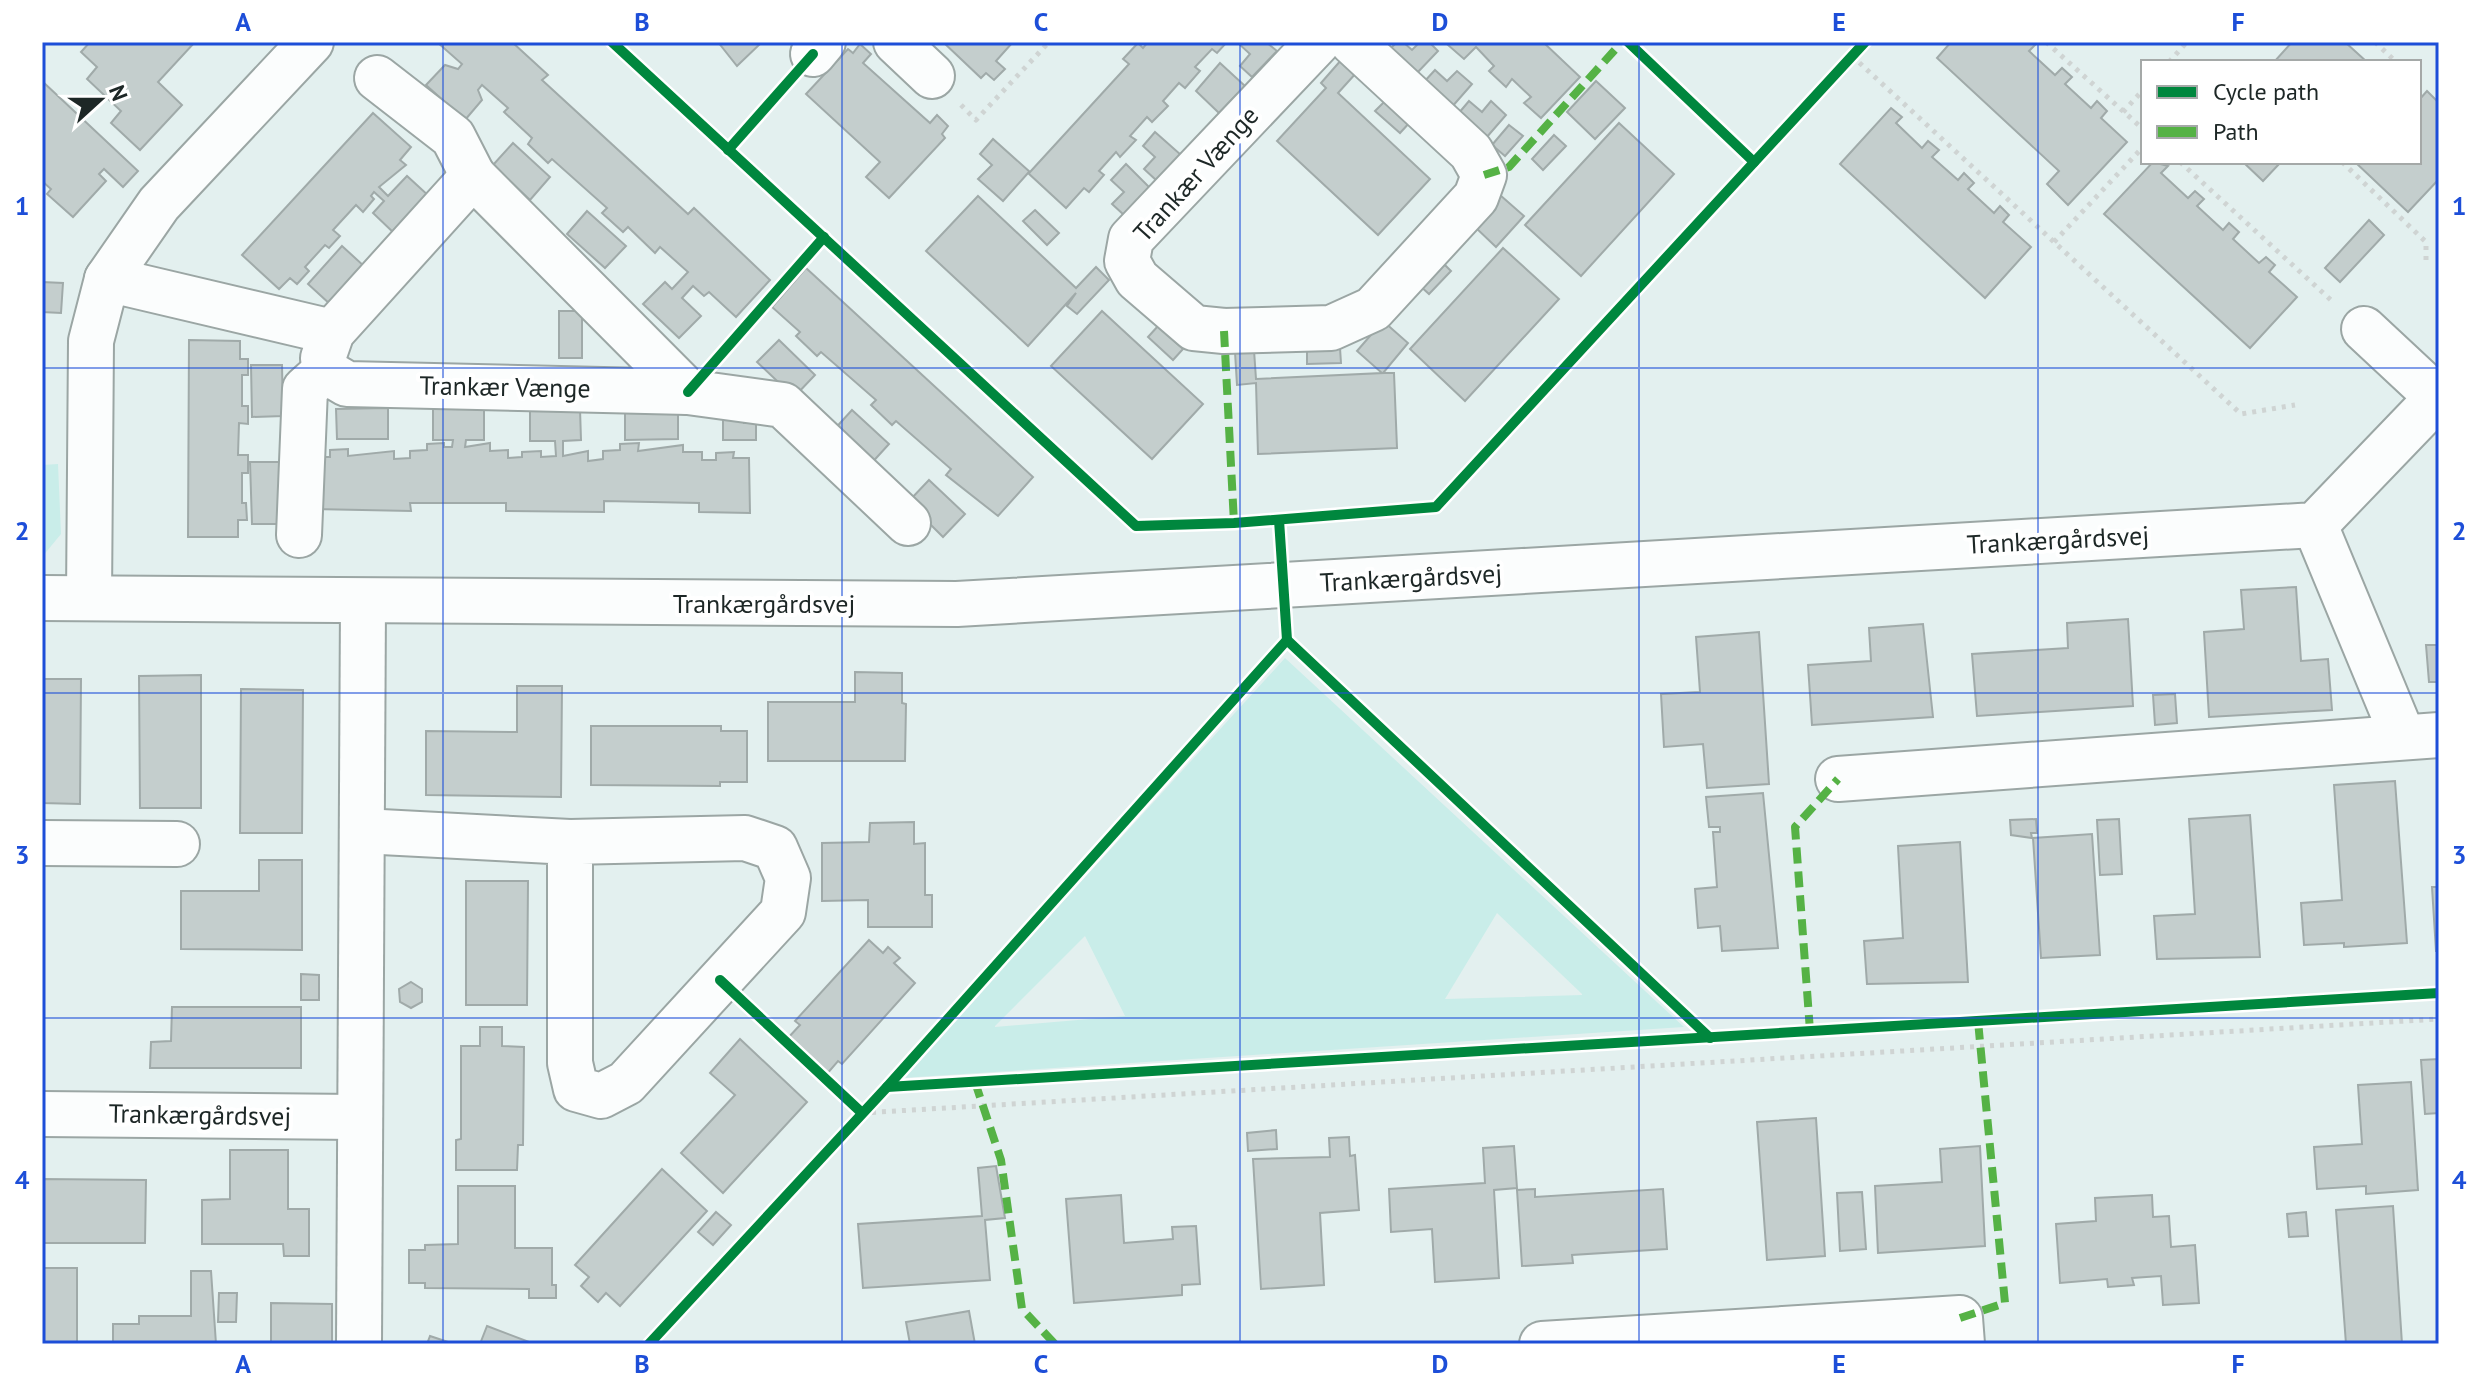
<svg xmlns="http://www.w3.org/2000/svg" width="2481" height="1386" font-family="'PT Sans',sans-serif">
  <rect width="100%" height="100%" fill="#e3f0ef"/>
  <g fill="#c9ede9" fill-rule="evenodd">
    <path d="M58 464 61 534 42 557V465Z"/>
    <path d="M1285 658 1684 1027 902 1078ZM1497 913 1582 994V995L1445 999ZM1085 936 1125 1016 995 1027V1026Z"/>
  </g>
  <g fill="#c4cecd" stroke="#a0aaa9" stroke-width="2">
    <path d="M90 42H195L158 82 182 105 140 150 111 123 121 111 87 79 97 67 81 52Z"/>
    <path d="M437 42H512L548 75 542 80 688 214 694 208 770 280 736 317 709 292 704 296 693 286 682 298 701 316 679 338 643 304 665 282 672 289 688 272 660 247 655 253 628 227 623 232 602 213 607 208 552 159 548 163 528 144 532 138 504 112 508 108 482 85 478 90 482 100 465 120 426 85 445 65 458 69 462 64Z"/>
    <path d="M718 42H762L737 66Z"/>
    <path d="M943 42H1013L996 61 1005 69 994 80 986 73 981 78Z"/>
    <path d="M1148 42H1227L1217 53 1212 49 1195 67 1200 71 1185 88 1179 83 1163 101 1168 106 1152 122 1147 117 1130 136 1136 140 1120 157 1116 152 1099 171 1104 175 1089 192 1084 188 1066 208 1028 173 1003 201 978 179 992 165 980 154 993 139 1030 172 1129 64 1123 59 1138 43 1143 48Z"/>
    <path d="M1266 42 1277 51 1252 77 1240 66 1250 54 1238 43Z"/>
    <path d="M1397 42H1403L1412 50 1420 42H1429L1438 51 1416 74 1390 49Z"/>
    <path d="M1451 42H1543L1580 77 1541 118 1524 103 1531 97 1512 79 1506 87 1489 71 1494 66 1476 47 1464 59 1448 45Z"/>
    <path d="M1951 42H2033L2036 44 2029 51 2055 75 2062 68 2072 77 2065 84 2091 108 2097 101 2107 111 2101 118 2127 142 2068 205 2047 184 2059 171 1937 58Z"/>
    <path d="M2292 42H2345L2367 62H2274Z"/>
    <path d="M860 44 871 54 863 63 930 123 937 115 948 126 942 134 945 138 889 198 866 177 880 162 806 94 848 49 853 53Z"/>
    <path d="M1342 59 1357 72 1338 93 1430 179 1378 235 1277 141 1326 88 1321 83Z"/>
    <path d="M1220 63 1245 86 1219 113 1196 91Z"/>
    <path d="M1435 70 1447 81 1457 71 1472 84 1451 108 1423 83Z"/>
    <path d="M42 81 138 171 123 187 104 169 99 174 106 181 73 217 47 194 51 189 42 181Z"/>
    <path d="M1596 81 1625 108 1595 139 1567 112Z"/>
    <path d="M2427 91 2439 103V179L2408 212 2355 162H2419V100Z"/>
    <path d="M1386 100 1411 121 1400 133 1375 111Z"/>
    <path d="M1469 101 1482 112 1491 101 1506 115 1486 138 1458 114Z"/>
    <path d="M1891 108 1902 117 1896 123 1922 148 1928 141 1939 150 1932 157 1958 180 1964 173 1974 183 1968 189 1994 213 2000 206 2009 215 2003 222 2031 247 1985 298 1840 164Z"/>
    <path d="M373 113 411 147 400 160 406 165 379 187 388 196 407 176 430 197 396 235 373 213 384 201 374 192 371 196 374 199 363 212 356 205 333 230 340 236 329 248 325 245 305 267 309 271 297 284 290 278 279 289 242 255Z"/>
    <path d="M1619 123 1674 174 1581 276 1525 225Z"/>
    <path d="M1509 125 1523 136 1505 156 1492 145Z"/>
    <path d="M1155 132 1181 155 1156 180 1144 169 1155 157 1143 146Z"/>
    <path d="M1554 135 1566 146 1543 170 1532 159Z"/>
    <path d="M513 143 550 177 530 200 493 165Z"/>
    <path d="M2153 162 2168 166 2161 173 2188 198 2195 191 2204 199 2197 206 2223 230 2229 223 2239 232 2233 239 2259 263 2266 257 2275 265 2269 272 2297 297 2250 348 2104 214Z"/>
    <path d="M2243 162H2281L2263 181Z"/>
    <path d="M1126 164 1150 188 1124 215 1112 204 1124 192 1111 180Z"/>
    <path d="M1500 195 1524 216 1496 247 1475 227Z"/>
    <path d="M978 196 1076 288 1096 267 1109 280 1077 314 1067 306 1076 293 1028 346 926 251Z"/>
    <path d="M1035 210 1059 233 1047 245 1023 221Z"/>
    <path d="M587 211 626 246 605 268 567 234Z"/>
    <path d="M2369 220 2384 235 2340 282 2325 268Z"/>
    <path d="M342 246 365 267 331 305 308 284Z"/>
    <path d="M1503 248 1559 299 1465 401 1410 349Z"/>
    <path d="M1441 261 1451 271 1429 294 1419 285Z"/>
    <path d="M806 268 1033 477 998 516 946 475 951 469 896 421 892 425 871 405 876 400 821 352 817 356 796 336 800 332 772 307Z"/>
    <path d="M42 282 63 283 61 313 42 312Z"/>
    <rect x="559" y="311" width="23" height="47"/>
    <path d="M1102 311 1203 404 1152 459 1051 366Z"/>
    <path d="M1383 321 1408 343 1383 373H1394L1397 448 1258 454 1256 383 1237 385 1235 352 1254 350 1256 379 1382 373 1357 351Z"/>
    <path d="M1158 326 1183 349 1173 360 1148 337Z"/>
    <path d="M189 340 240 341V359H248V375H242V406H248V424L239 423 238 455H248V473H242V503H246L247 520H238V537H188Z"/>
    <path d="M779 340 815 375 794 397 757 362Z"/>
    <path d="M1340 348 1341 363 1307 364V349Z"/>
    <path d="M251 365H282L283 416 252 417Z"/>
    <path d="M388 408V439H337L336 409Z"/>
    <path d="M484 408V440H466L465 447 490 443V451L508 450V458L522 457V452L541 451V457L556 456 555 441H530V409H580L581 440 563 441V456L588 451V461L603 459V451L620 450V444L639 443 638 451 683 445V452H702V460H716V453L734 452 733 458H749L750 513 699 512V503L604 501V512L506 511V503H410L411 511 313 509 312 457H330V450L348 449V456L394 451V459L410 458V451L427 450V444L444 443V447H452L453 440H433V409Z"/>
    <path d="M678 408V439L625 440V409Z"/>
    <path d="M743 409 744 423H756V440H723V410Z"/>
    <path d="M852 410 889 444 868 467 831 433Z"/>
    <path d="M250 462H281L282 524H252Z"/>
    <path d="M929 480 965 514 943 537 908 502Z"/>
    <path d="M2296 587 2301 661 2328 659 2332 710 2209 717 2204 632 2244 629 2241 590Z"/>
    <path d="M2128 619 2133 706 1977 716 1972 654 2068 648 2067 623Z"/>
    <path d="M1923 624 1933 717 1812 725 1808 665 1871 661 1869 628Z"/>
    <path d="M1759 632 1769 784 1707 788 1703 744 1664 747 1661 694 1700 692 1696 637Z"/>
    <path d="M2426 645H2439V682H2429Z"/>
    <path d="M855 672 902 673V703L906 704 905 761H768V702H855Z"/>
    <path d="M201 675V808H140L139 676Z"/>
    <path d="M42 679H81L80 804 42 803Z"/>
    <path d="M517 686H562L561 797 426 795V731L517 732Z"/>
    <path d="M241 689 303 690 302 833H240Z"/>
    <path d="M2175 694 2177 723 2155 725 2153 695Z"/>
    <path d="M591 726H721V731H747V782H720V786L591 785Z"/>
    <path d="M2395 781 2407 943 2344 947V943L2304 945 2301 903 2342 900 2334 785Z"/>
    <path d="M1763 793 1778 948 1722 951 1720 926 1698 928 1695 889 1717 887 1713 832H1720V827H1709L1706 797Z"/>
    <path d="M2250 815 2260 957 2157 959 2154 916 2195 914 2189 819Z"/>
    <path d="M2036 819 2037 833H2031L2032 838 2011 835 2010 820Z"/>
    <path d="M2119 819 2122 874 2100 875 2097 820Z"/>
    <path d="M914 822V844L925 843V895H932V927H868V900L822 901V843L869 842 870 823Z"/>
    <path d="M2092 834 2100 955 2041 958 2033 838Z"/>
    <path d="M1960 842 1968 982 1867 984 1864 941 1903 938 1898 846Z"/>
    <path d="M259 860H302V950L181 949V891H259Z"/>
    <path d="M466 881H528L527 1005H466Z"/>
    <path d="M2432 887H2439V951H2436Z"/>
    <path d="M869 940 883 953 888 947 900 958 894 963 915 983 842 1064 838 1061 826 1075 787 1039 800 1025 795 1021Z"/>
    <path d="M301 974 319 975V1000H301Z"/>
    <path d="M411 982 422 989V1002L411 1008 400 1002 399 989Z"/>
    <path d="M172 1007H301V1068H150L151 1042 171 1041Z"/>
    <path d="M480 1027H502V1046L524 1047 523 1145H518L517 1170H456V1140L461 1139V1046H480Z"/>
    <path d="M740 1039 807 1102 723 1193 681 1153 735 1095 710 1073Z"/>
    <path d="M2439 1059V1113L2425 1114 2421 1060Z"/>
    <path d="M2411 1082 2418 1190 2366 1194V1186L2317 1189 2314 1147 2362 1144 2358 1085Z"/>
    <path d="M1816 1118 1825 1256 1767 1260 1757 1122Z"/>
    <path d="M1276 1130 1277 1149 1248 1151 1247 1133Z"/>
    <path d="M1349 1137 1350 1156 1355 1155 1359 1210 1320 1213 1324 1285 1261 1289 1253 1159 1330 1157 1329 1138Z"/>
    <path d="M1514 1146 1517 1188 1494 1190 1499 1278 1435 1282 1432 1229 1391 1232 1389 1189 1485 1183 1483 1148Z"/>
    <path d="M1980 1146 1985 1246 1878 1253 1875 1186 1942 1182 1940 1149Z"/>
    <path d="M230 1150H288V1209H309V1256H284L283 1244H202V1200L230 1199Z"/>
    <path d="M996 1166 1005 1218 985 1220 990 1280 863 1288 858 1224 982 1216 978 1168Z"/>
    <path d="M662 1169 707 1211 620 1306 606 1293 598 1302 581 1286 589 1277 575 1265Z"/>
    <path d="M42 1179 146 1180 145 1243H42Z"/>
    <path d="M458 1186H515V1248H552V1285H556V1298H529V1289L425 1288V1283H409V1250H425V1245L458 1244Z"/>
    <path d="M1535 1189V1197L1663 1189 1667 1249 1572 1255 1573 1263 1522 1266 1517 1190Z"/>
    <path d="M1862 1192 1866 1249 1840 1251 1837 1193Z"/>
    <path d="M1121 1195 1124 1243 1173 1239 1172 1227 1196 1226 1200 1284 1182 1285V1295L1074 1303 1066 1199Z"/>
    <path d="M2152 1195 2153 1217 2169 1216 2171 1247 2195 1245 2199 1303 2163 1305 2161 1276 2132 1278 2134 1285 2108 1287 2107 1279 2060 1283 2056 1224 2096 1221 2095 1198Z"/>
    <path d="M2393 1206 2402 1344H2346L2336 1210Z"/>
    <path d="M716 1212 731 1225 713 1245 698 1232Z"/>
    <path d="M2306 1212 2308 1236 2289 1237 2287 1214Z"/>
    <rect x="42" y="1268" width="35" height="76"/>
    <path d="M191 1271H211L216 1344H113V1324H139V1316H191Z"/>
    <path d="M219 1293H237L236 1322H218Z"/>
    <path d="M271 1303 332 1304V1344H271Z"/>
    <path d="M969 1311 975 1344H910L906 1322Z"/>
    <path d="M487 1326 529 1342V1344H480Z"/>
    <path d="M430 1336 454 1344H427Z"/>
  </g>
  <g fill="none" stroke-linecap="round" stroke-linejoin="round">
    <g stroke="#9ba6a4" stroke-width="48">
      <g id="minor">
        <path d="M896 42 932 76"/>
        <path d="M1318 42 1131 239 1127 261 1137 279 1194 328 1224 331 1331 328 1373 309 1476 197 1484 175 1471 152 1352 42"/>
        <path d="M813 54 823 42"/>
        <path d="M377 78 453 137 473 176"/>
        <path d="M473 176 688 392 347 384 325 371 323 358 332 332Z"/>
        <path d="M107 279 332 332"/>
        <path d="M2364 329 2438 398"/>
        <path d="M688 392 783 405 908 523"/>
        <path d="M2315 525 2403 737"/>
        <path d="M299 535 305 389 325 371"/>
        <path d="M42 598 957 604 2315 525 2439 396"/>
        <path d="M89 598 91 341 107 279 159 204 311 42"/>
        <path d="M1838 779 2439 735"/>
        <path d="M362 831 570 842 745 838 775 848 788 878 783 912 626 1083 601 1096 576 1089 570 1063V842"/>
        <path d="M42 843 177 844"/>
        <path d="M42 1114 357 1117"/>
        <path d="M359 1344 363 603"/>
        <path d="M1542 1344 1960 1318 1962 1344"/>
      </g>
    </g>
    <g stroke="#cfd4d3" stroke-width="5" stroke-dasharray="4 6" stroke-linecap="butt">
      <path d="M2046 42 2143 129"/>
      <path d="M2375 42 2396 62"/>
      <path d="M1852 56 2241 414 2295 405"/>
      <path d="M2169 62 2187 42"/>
      <path d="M961 105 976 120 1049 42"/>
      <path d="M2123 112 2143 90"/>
      <path d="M2180 162 2333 302"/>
      <path d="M2342 162 2426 242V260"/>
      <path d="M2054 242 2143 147"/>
      <path d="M862 1113 2439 1019"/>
    </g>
    <use href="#minor" stroke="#fbfdfd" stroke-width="44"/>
    <g stroke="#55b245" stroke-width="8" stroke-dasharray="16 8" stroke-linecap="butt">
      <path d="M1484 175 1509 167 1622 42"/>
      <path d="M1224 331 1234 523"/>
      <path d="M1810 1031 1795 827 1838 779"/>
      <path d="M975 1082 1001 1160 1022 1309 1055 1344"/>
      <path d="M1960 1318 2005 1303 1978 1021"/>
    </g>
    <g stroke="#fff" stroke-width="15">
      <g id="cycleway">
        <path d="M612 42 1136 526 1234 523 1436 507 1865 42"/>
        <path d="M1628 42 1754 162"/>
        <path d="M728 150 813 54"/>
        <path d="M688 392 824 237"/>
        <path d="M1279 520 1287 640"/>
        <path d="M720 980 862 1113"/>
        <path d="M887 1087 2439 993"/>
        <path d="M649 1344 887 1087 1287 640 1710 1038"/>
      </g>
    </g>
    <use href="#cycleway" stroke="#00873e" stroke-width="10"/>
  </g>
  <path fill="none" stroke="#1d4ed8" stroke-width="2" stroke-opacity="0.55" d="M443 42V1344M842 42V1344M1240 42V1344M1639 42V1344M2038 42V1344M42 368H2439M42 693H2439M42 1018H2439"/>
  <g text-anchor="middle" stroke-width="8" stroke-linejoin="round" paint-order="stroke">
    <g font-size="26" fill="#1d2726" stroke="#fff">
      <text transform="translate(1196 174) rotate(-48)" y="9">Trankær Vænge</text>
      <text transform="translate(505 387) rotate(1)" y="9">Trankær Vænge</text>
      <text transform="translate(2058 540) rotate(-3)" y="9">Trankærgårdsvej</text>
      <text transform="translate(1411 578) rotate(-3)" y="9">Trankærgårdsvej</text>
      <text x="764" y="613">Trankærgårdsvej</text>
      <text transform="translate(200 1115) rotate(1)" y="9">Trankærgårdsvej</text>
    </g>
  </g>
  <rect width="2481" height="1386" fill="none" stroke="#ffffff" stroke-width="88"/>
  <rect x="2141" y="60" width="280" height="104" fill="#ffffff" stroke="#a5a9a8" stroke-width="2"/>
  <rect x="2157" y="86" width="40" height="12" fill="#00873e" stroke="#a5a9a8" stroke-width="2"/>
  <text x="2213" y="100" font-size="24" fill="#1d2726">Cycle path</text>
  <rect x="2157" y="126" width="40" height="12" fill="#55b245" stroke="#a5a9a8" stroke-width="2"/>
  <text x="2213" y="140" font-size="24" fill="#1d2726">Path</text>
  <g transform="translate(100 100) rotate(69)" stroke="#ffffff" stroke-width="6" paint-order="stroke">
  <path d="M0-6L14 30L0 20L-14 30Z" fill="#1d2726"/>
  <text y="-12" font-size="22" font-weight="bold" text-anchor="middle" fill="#1d2726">N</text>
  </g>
  <rect x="44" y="44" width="2393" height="1298" fill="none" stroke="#1d4ed8" stroke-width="3"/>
  <g font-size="26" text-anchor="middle" font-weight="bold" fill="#1d4ed8">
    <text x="243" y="31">A</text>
    <text x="642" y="31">B</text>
    <text x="1041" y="31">C</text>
    <text x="1440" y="31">D</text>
    <text x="1839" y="31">E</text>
    <text x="2238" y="31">F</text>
    <text x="22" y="215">1</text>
    <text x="2459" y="215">1</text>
    <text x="22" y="540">2</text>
    <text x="2459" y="540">2</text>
    <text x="22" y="864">3</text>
    <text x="2459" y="864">3</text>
    <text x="22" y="1189">4</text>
    <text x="2459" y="1189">4</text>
    <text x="243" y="1373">A</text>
    <text x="642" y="1373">B</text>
    <text x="1041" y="1373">C</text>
    <text x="1440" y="1373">D</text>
    <text x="1839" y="1373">E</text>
    <text x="2238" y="1373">F</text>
  </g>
</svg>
